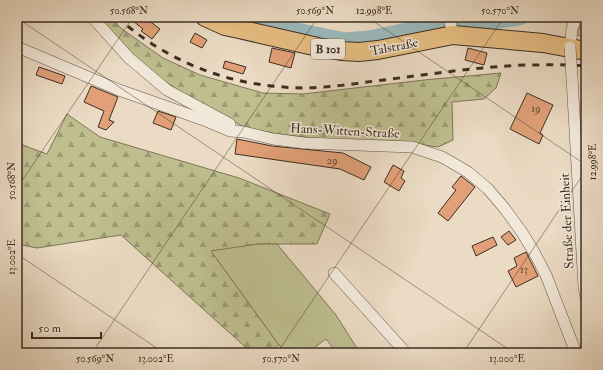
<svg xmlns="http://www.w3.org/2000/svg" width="603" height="370" font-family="'IM FELL Double Pica',serif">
  <defs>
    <pattern id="forest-firs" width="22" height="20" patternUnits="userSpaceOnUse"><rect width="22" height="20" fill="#bebe8f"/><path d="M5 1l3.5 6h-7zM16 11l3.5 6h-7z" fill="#9c9b74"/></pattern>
  </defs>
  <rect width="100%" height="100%" fill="#ebdbc4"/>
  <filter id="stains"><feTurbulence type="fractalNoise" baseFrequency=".005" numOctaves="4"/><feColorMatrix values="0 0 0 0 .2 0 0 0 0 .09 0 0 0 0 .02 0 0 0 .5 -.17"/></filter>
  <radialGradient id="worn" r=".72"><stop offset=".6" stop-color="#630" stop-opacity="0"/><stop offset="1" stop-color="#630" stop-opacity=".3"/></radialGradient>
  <g fill="url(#forest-firs)" stroke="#7e7658">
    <path d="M98 17H110L122 29 163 58 200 75 263 93 303 94 424 80 501 73 496 88 484 99 452 102 453 140 438 147 411 143 321 139 278 134 244 127 187 96 156 75 117 40Z"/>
    <path d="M586 23V39L576 34 581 25Z"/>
    <path d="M67 114 100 137 239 178 330 214 317 244H258L212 252 279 345 272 353H252L121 235 37 248 17 244V141L25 146 47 154Z"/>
  </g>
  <path fill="#bebe8f" stroke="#7e7658" d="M258 244H277L336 315 360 353H337L326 339 307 353H288L279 345 211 251Z"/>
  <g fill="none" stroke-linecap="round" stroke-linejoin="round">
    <path stroke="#9ab9bc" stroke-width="17" d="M235 17 267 25 345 41 369 39 435 25 485 22 520 17"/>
  </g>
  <g fill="#e1a077" stroke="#3d2e22">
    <path d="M128 17H144L160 29 152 39 141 31 143 29Z"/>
    <path d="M195 33 207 40 202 48 190 42Z"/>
    <path d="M272 48 295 53 291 68 269 62Z"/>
    <path d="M468 48 487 53 484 65 465 60Z"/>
    <path d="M225 61 246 67 243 74 223 68Z"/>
    <path d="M39 67 65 76 62 84 36 75Z"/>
    <path d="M91 86 118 97 109 120 114 122 106 130 98 127 104 111 84 102Z"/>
    <path d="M527 93 553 105 540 133 543 135 539 144 510 129Z"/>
    <path d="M158 111 176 117 171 130 153 123Z"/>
    <path d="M237 139 272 146 343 153 371 167 364 180 340 169 235 154Z"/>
    <path d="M393 165 404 171 401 178 405 181 399 191 384 182Z"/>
    <path d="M461 176 475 187 448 221 438 213 456 190 452 187Z"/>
    <path d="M509 231 516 240 508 245 501 237Z"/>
    <path d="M493 237 497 245 476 256 472 246Z"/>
    <path d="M526 252 538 276 516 287 508 271 517 266 514 258Z"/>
  </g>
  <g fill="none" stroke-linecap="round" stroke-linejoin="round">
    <g stroke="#68594a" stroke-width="12">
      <g id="street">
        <path d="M92 17 129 58 167 90 230 124"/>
        <path d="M449 17 453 35"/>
        <path d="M17 47 119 90 204 120 230 131 244 132 273 139 304 143 412 147 442 157 456 165 468 172 488 189 505 209 521 231 534 252 546 275 576 353"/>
        <path d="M570 47 572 29 576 17"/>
        <path d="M572 78 584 287 586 298"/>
        <path d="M334 273 406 353"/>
      </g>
    </g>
    <g stroke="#3d2e22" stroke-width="20">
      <path id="primary" d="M205 17 225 26 239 29 318 47 341 51 359 52 378 50 453 35 543 43 586 51"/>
    </g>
    <use href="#street" stroke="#f2e8d9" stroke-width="11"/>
    <use href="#primary" stroke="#e6be82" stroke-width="18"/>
    <path stroke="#3d2e22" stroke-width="3" stroke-dasharray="7 7" stroke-linecap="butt" d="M117 17C164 59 221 83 284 87 314 90 345 85 375 81 425 75 475 67 525 65 546 65 566 64 586 66"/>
    <g stroke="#68594a" stroke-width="12" stroke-linecap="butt">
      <path id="street-bridge" d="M570 47 572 78"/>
    </g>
    <use href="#street-bridge" stroke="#f2e8d9" stroke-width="11"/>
  </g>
  <path fill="none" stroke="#3d2e22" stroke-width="1" stroke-opacity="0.45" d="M367 17 586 165M17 18 514 353M17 188 133 17M17 254 164 353M92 353 318 17M277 353 504 17M463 353 586 170"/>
  <g text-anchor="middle" stroke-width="3" stroke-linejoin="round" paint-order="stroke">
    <g font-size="11" fill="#664a37">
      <text x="536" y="112">19</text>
      <text x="332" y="164">29</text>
      <text x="524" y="273">13</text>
    </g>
    <rect fill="#f2e8d9" stroke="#736659" stroke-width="1" x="311" y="39" width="34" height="20" rx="3"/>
    <g font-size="12" font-weight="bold" fill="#3d2e22">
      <text x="328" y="53">B 101</text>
    </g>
    <g font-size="13" fill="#3d2e22" stroke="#f2e8d9">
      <text transform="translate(394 46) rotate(-11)" y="5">Talstraße</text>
      <text transform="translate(345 130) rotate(3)" y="5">Hans-Witten-Straße</text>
      <text transform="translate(566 221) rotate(-93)" y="5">Straße der Einheit</text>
    </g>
  </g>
  <rect width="603" height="370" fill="none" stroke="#ebdbc4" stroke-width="44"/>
  <path d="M32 332v6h69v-6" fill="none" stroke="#3d2e22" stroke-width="2"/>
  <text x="38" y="332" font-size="12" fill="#3d2e22" stroke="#f2e8d9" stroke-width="3" paint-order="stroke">50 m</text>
  <rect x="22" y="22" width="559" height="326" fill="none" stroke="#3d2e22" stroke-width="1.5"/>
  <g font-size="10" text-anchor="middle" fill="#3d2e22">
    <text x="129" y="14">50.568°N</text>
    <text x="315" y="14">50.569°N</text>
    <text x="374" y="14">12.998°E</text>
    <text x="500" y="14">50.570°N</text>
    <text transform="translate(592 162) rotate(-90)" y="4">12.998°E</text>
    <text transform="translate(11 181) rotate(-90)" y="4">50.568°N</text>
    <text transform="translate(11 257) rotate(-90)" y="4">13.002°E</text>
    <text x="95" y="362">50.569°N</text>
    <text x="156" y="362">13.002°E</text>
    <text x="281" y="362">50.570°N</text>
    <text x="507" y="362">13.000°E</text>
  </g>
  <rect width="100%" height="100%" filter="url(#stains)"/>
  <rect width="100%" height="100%" fill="url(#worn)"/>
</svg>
